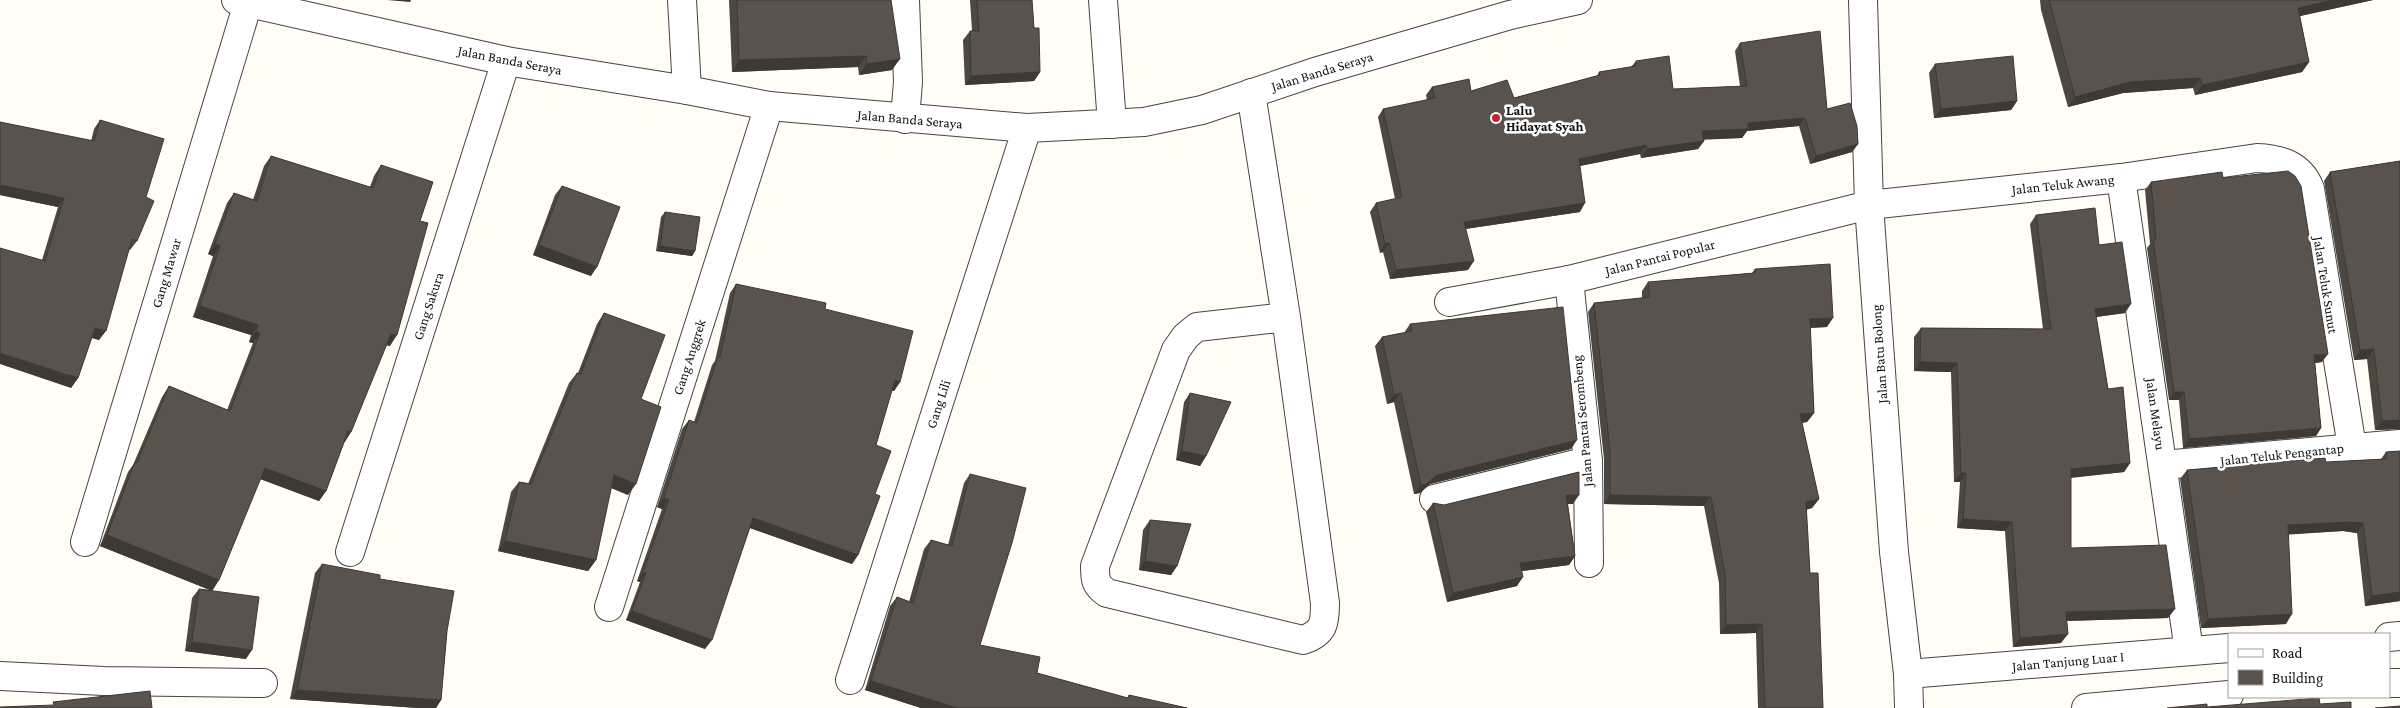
<svg xmlns="http://www.w3.org/2000/svg" width="2400" height="708" font-family="'Crimson Pro',serif">
  <rect width="100%" height="100%" fill="#fffdf5"/>
  <g fill="none" stroke-linecap="round" stroke-linejoin="round">
    <g stroke="#444" stroke-width="30">
      <g id="minor">
        <path d="M236 0 506 61 687 90 769 106 1027 128 1144 122 1202 110 1315 72 1510 15 1578 0"/>
        <path d="M682 0 687 90"/>
        <path d="M905 0 908 82 905 119"/>
        <path d="M1103 0 1112 124"/>
        <path d="M1863 0 1869 205 1894 552 1908 674 1909 708"/>
        <path d="M1251 93 1286 317 1325 603C1325 623 1324 633 1303 640L1107 593C1095 585 1095 579 1095 566L1176 350 1186 336 1197 327 1286 317"/>
        <path d="M2121 178 2189 651"/>
        <path d="M1569 280 1588 461 1589 563"/>
        <path d="M1449 302 1569 280 1869 205 2121 178 2257 158C2281 159 2301 165 2310 189L2352 447"/>
        <path d="M2163 465 2400 444"/>
        <path d="M1434 499 1588 461"/>
        <path d="M85 542 248 3"/>
        <path d="M350 552 506 61"/>
        <path d="M609 607 769 106"/>
        <path d="M2389 637 2400 636"/>
        <path d="M1908 674 2229 648"/>
        <path d="M0 676 104 681 263 683"/>
        <path d="M850 680 1027 128"/>
        <path d="M2389 683H2400"/>
        <path d="M2086 708 2229 695"/>
      </g>
    </g>
    <use href="#minor" stroke="#fff" stroke-width="28"/>
  </g>
  <g fill="#4d4742">
    <path d="M729 0H891L892 70 859 75 858 67 732 72Z"/>
    <path d="M970 0H1032L1034 28 1040 72 1034 81 965 85 963 40 970 31H972Z"/>
    <path d="M2040 0H2373L2300 16 2309 62 2302 72 2195 95 2193 88 2123 93 2068 107 2041 10Z"/>
    <path d="M1740 43 1827 109 1858 144 1852 152 1810 164 1799 126 1747 131 1742 138 1704 139V141L1698 149 1641 158 1640 154 1580 166V212L1465 229 1468 270 1390 279 1383 252 1380 253 1370 212 1376 203 1395 199 1378 117 1383 109 1427 100 1426 95 1432 87 1514 98 1597 76 1599 72 1631 67 1636 61 1673 89 1740 86 1735 51Z"/>
    <path d="M1935 64 2017 101 2011 110 1934 118 1929 73Z"/>
    <path d="M100 120 146 197 137 241 130 250H129L99 340 92 338 78 378 71 388 42 260 58 207 0 195V122L91 141 94 129Z"/>
    <path d="M271 156 370 187 374 176 381 165 420 221 390 346 386 345 351 432 344 443 326 491 319 501 260 479 219 580 212 591 246 659 185 651 192 598 199 589 211 590 100 546 128 472 133 465 162 397 169 386 227 410 253 343 249 342 251 335 193 317 213 256 208 254 227 203 234 193 253 200 264 166Z"/>
    <path d="M2400 161V429L2375 430 2367 359 2354 360 2324 181 2330 172Z"/>
    <path d="M2223 178 2322 362 2315 363 2321 428 2316 436 2183 448 2179 400H2169L2147 248 2150 244 2145 190 2151 182Z"/>
    <path d="M562 186 591 276 533 255 555 195Z"/>
    <path d="M665 212 695 251 692 256 656 251 661 217Z"/>
    <path d="M2036 215 2099 245 2125 313 2096 317 2108 389 2130 463 2124 472 2071 478V548L2168 618 2067 621 2061 643 2013 647 2005 531 1957 528 1960 482H1954L1951 372 1914 371V337L1921 328 2043 329 2030 224Z"/>
    <path d="M1755 269 1827 327 1810 328 1814 413 1807 422 1802 423 1819 499 1812 508 1806 510 1810 573 1823 708H1758L1756 633 1720 634 1719 583 1704 506 1604 504V459L1588 312 1594 303 1642 298V291L1648 282 1752 273Z"/>
    <path d="M736 284 825 309 900 382 894 391 892 390 876 445 875 494 858 555 852 564 750 528 705 649 626 620 640 582 637 581 662 509 657 507 682 429 689 420 694 422 712 365 715 361 730 293Z"/>
    <path d="M604 313 641 399 628 495 611 488 596 560 588 571 498 551 511 492 519 482 528 484 569 383 577 373H578L597 324Z"/>
    <path d="M1410 324 1571 449 1430 484 1420 493 1414 494 1394 402 1387 404 1375 346 1382 337 1404 333Z"/>
    <path d="M1190 393 1206 456 1200 466 1176 460 1184 402Z"/>
    <path d="M2400 451V601L2365 606 2357 533 2343 531 2288 534 2286 624 2201 628 2180 479 2187 470 2381 459 2386 452Z"/>
    <path d="M1579 472 1573 504H1568L1575 556 1569 565 1522 571 1517 586 1447 602 1426 512 1433 503 1444 505Z"/>
    <path d="M970 474 980 645 1037 673 1127 698 1129 695 1187 708H921L865 690 890 606 897 597 909 602 924 549 931 540 948 545 964 483Z"/>
    <path d="M1150 520 1177 566 1171 575 1139 570 1143 530Z"/>
    <path d="M322 564 380 579 447 631 441 700 436 708H418L290 699 315 573Z"/>
  </g>
  <g fill="#3f3936">
    <path d="M387 0H411L410 2Z"/>
    <path d="M2333 0H2373L2291 18 2298 8Z"/>
    <path d="M866 56 858 67 732 72 739 60Z"/>
    <path d="M900 59 892 70 859 75 867 64Z"/>
    <path d="M2309 62 2302 72 2195 95 2202 85Z"/>
    <path d="M1040 72 1034 81 965 85 971 76Z"/>
    <path d="M2201 78 2193 88 2123 93 2068 107 2075 97 2130 82Z"/>
    <path d="M2017 101 2011 110 1934 118 1941 109Z"/>
    <path d="M1805 118 1799 126 1747 131 1742 138 1697 140 1702 131 1748 123Z"/>
    <path d="M1704 141 1698 149 1641 158 1647 149Z"/>
    <path d="M1858 144 1852 152 1810 164 1816 156Z"/>
    <path d="M1646 145 1640 154 1574 167 1579 159Z"/>
    <path d="M0 185 64 198 58 207 0 195Z"/>
    <path d="M1585 203 1580 212 1458 230 1464 222Z"/>
    <path d="M1389 243 1383 252 1380 253 1385 244Z"/>
    <path d="M215 244 220 246 213 256 208 254Z"/>
    <path d="M539 245 597 267 591 276 533 255Z"/>
    <path d="M660 246 695 251 692 256 656 251Z"/>
    <path d="M1474 261 1468 270 1390 279 1396 270Z"/>
    <path d="M2131 304 2125 313 2089 318 2095 309Z"/>
    <path d="M200 306 258 325 251 335 193 317Z"/>
    <path d="M1833 318 1827 327 1804 328 1810 319Z"/>
    <path d="M95 328 106 331 99 340 89 337Z"/>
    <path d="M256 331 260 333 253 343 249 342Z"/>
    <path d="M391 334 397 335 390 346 383 344Z"/>
    <path d="M2374 349 2367 359 2354 360 2360 350Z"/>
    <path d="M0 353 78 378 71 388 0 364Z"/>
    <path d="M2328 354 2322 362 2308 364 2314 355Z"/>
    <path d="M1920 362 1957 363 1951 372 1914 371Z"/>
    <path d="M895 380 900 382 894 391 888 390Z"/>
    <path d="M2174 392H2184L2179 400H2169Z"/>
    <path d="M1401 393 1394 402 1387 404 1394 395Z"/>
    <path d="M1814 413 1807 422 1794 423 1800 414Z"/>
    <path d="M2400 420V429L2375 430 2382 421Z"/>
    <path d="M2321 428 2316 436 2183 448 2189 439Z"/>
    <path d="M348 431 351 432 344 443 341 441Z"/>
    <path d="M1577 440 1571 449 1430 484 1420 493 1414 494 1421 485 1437 475Z"/>
    <path d="M1182 451 1206 456 1200 466 1176 460Z"/>
    <path d="M2130 463 2124 472 2064 478 2071 469Z"/>
    <path d="M265 468 326 491 319 501 258 478Z"/>
    <path d="M1961 473H1966L1960 482H1954Z"/>
    <path d="M614 475 636 484 628 495 607 486Z"/>
    <path d="M1566 495H1579L1573 504H1560Z"/>
    <path d="M1610 495 1711 497 1704 506 1604 504Z"/>
    <path d="M664 498 669 500 662 509 657 507Z"/>
    <path d="M1819 499 1812 508 1799 511 1806 502Z"/>
    <path d="M753 518 858 555 852 564 747 527Z"/>
    <path d="M1963 519 2012 522 2005 531 1957 528Z"/>
    <path d="M2350 522 2363 523 2357 533 2343 531 2281 535 2288 525Z"/>
    <path d="M107 535 219 580 212 591 100 546Z"/>
    <path d="M505 541 596 560 588 571 498 551Z"/>
    <path d="M1575 556 1569 565 1514 572 1520 563Z"/>
    <path d="M1145 561 1177 566 1171 575 1139 570Z"/>
    <path d="M643 572 646 573 640 582 637 581Z"/>
    <path d="M1523 577 1517 586 1447 602 1453 593Z"/>
    <path d="M2400 592V601L2365 606 2372 596Z"/>
    <path d="M2175 609 2168 618 2060 621 2066 612Z"/>
    <path d="M632 611 712 640 705 649 626 620Z"/>
    <path d="M2292 614 2286 624 2201 628 2208 619Z"/>
    <path d="M1762 624 1756 633 1720 634 1726 625Z"/>
    <path d="M2068 634 2061 643 2013 647 2020 638Z"/>
    <path d="M192 642 252 650 246 659 185 651Z"/>
    <path d="M871 681 957 708H921L865 690Z"/>
    <path d="M297 690 441 700 436 708H418L290 699Z"/>
  </g>
  <g fill="#5a524d" stroke="#3f3936">
    <path d="M737 0H891L900 59 867 64 866 56 739 60Z"/>
    <path d="M977 0H1032L1034 28H1039L1040 72 971 76 970 31H979Z"/>
    <path d="M2049 0H2333L2298 8 2309 62 2202 85 2201 78 2130 82 2075 97Z"/>
    <path d="M1820 31 1827 109 1850 103 1857 126 1858 144 1816 156 1805 118 1748 123V129L1702 131 1704 141 1647 149 1646 145 1579 159 1585 203 1464 222 1474 261 1396 270 1389 243 1385 244 1376 203 1402 197 1383 109 1435 98 1432 87 1469 79 1471 91 1507 80 1514 98 1600 75 1599 72 1636 66V61L1669 56 1673 89 1747 86 1740 43Z"/>
    <path d="M2013 56 2017 101 1941 109 1935 64Z"/>
    <path d="M100 120 164 139 146 197 154 201 137 241 132 239 106 331 95 328 78 378 0 353V248L45 261 64 198 0 185V122L94 141Z"/>
    <path d="M271 156 373 188 381 165 433 182 420 221 428 223 397 335 391 334 351 432 348 431 326 491 265 468 219 580 107 535 135 462 137 463 169 386 230 411 260 333 256 331 258 325 200 306 220 246 215 244 234 193 257 201Z"/>
    <path d="M2400 161V420L2382 421 2374 349 2360 350 2330 172Z"/>
    <path d="M2288 171 2295 176 2301 186 2328 354 2314 355 2321 428 2189 439 2184 392H2174L2153 240H2156L2151 182 2222 172 2223 178Z"/>
    <path d="M562 186 620 207 597 267 539 245Z"/>
    <path d="M2095 208 2099 245 2122 242 2131 304 2095 309 2108 389 2123 387 2130 463 2071 469V548L2166 545 2175 609 2066 612 2068 634 2020 638 2012 522 1963 519 1966 473H1961L1957 363 1920 362 1921 328 2051 329 2036 215Z"/>
    <path d="M665 212 700 217 695 251 660 246Z"/>
    <path d="M1830 264 1833 318 1810 319 1814 413 1800 414 1819 499 1806 502 1810 573H1818L1823 708H1765L1762 624 1726 625 1725 574 1711 497 1610 495V450L1594 303 1650 297 1648 282 1755 273V269Z"/>
    <path d="M736 284 826 303 825 309 913 331 900 382 895 380 876 445 891 451 875 494 880 496 858 555 753 518 712 640 632 611 646 573 643 572 669 500 664 498 689 420 697 423 718 356 720 357Z"/>
    <path d="M1563 307 1577 440 1437 475 1426 484 1421 485 1401 393 1394 395 1382 337 1412 331 1410 324Z"/>
    <path d="M604 313 665 335 641 399 661 407 636 484 614 475 596 560 505 541 519 482 531 484 577 373 581 374Z"/>
    <path d="M1190 393 1231 402 1206 456 1182 451Z"/>
    <path d="M2400 451V592L2372 596 2363 523 2350 522 2288 525 2292 614 2208 619 2187 470 2325 458 2326 462 2386 459V452Z"/>
    <path d="M1579 472V495H1566L1575 556 1520 563 1523 577 1453 593 1433 503 1444 505Z"/>
    <path d="M970 474 1026 488 1012 543 980 645 1040 657 1037 673 1128 698 1129 695 1187 708H957L871 681 897 597 913 603 931 540 952 546Z"/>
    <path d="M1150 520 1191 524 1177 566 1145 561Z"/>
    <path d="M322 564 380 575V579L454 591 447 631 441 700 297 690Z"/>
    <path d="M199 589 259 597 252 650 192 642Z"/>
    <path d="M150 691 152 708H0V707L54 705 53 702Z"/>
    <path d="M2319 698 2320 704 2351 702V708H2167L2207 704V707Z"/>
    <path d="M2400 706V708H2375Z"/>
  </g>
  <circle fill="#c4262e" stroke="#fff" stroke-width="2" cx="1496" cy="118" r="5"/>
  <g text-anchor="middle" stroke-width="5" stroke-linejoin="round" paint-order="stroke">
    <g font-size="14" fill="#111" stroke="#fff">
      <text transform="translate(510 60) rotate(11)" y="5">Jalan Banda Seraya</text>
      <text transform="translate(1322 71) rotate(-17)" y="5">Jalan Banda Seraya</text>
      <text transform="translate(910 119) rotate(5)" y="5">Jalan Banda Seraya</text>
      <text transform="translate(2063 184) rotate(-6)" y="5">Jalan Teluk Awang</text>
      <text transform="translate(1660 257) rotate(-14)" y="5">Jalan Pantai Popular</text>
      <text transform="translate(166 273) rotate(-73)" y="5">Gang Mawar</text>
      <text transform="translate(2326 285) rotate(81)" y="5">Jalan Teluk Sunut</text>
      <text transform="translate(428 306) rotate(-72)" y="5">Gang Sakura</text>
      <text transform="translate(1879 354) rotate(-94)" y="5">Jalan Batu Bolong</text>
      <text transform="translate(689 357) rotate(-72)" y="5">Gang Anggrek</text>
      <text transform="translate(938 404) rotate(-72)" y="5">Gang Lili</text>
      <text transform="translate(2156 414) rotate(82)" y="5">Jalan Melayu</text>
      <text transform="translate(1582 421) rotate(-95)" y="5">Jalan Pantai Serombeng</text>
      <text transform="translate(2282 454) rotate(-6)" y="5">Jalan Teluk Pengantap</text>
      <text transform="translate(2068 661) rotate(-5)" y="5">Jalan Tanjung Luar I</text>
    </g>
    <g font-size="14" font-weight="bold" fill="#111" stroke="#fff" text-anchor="start">
      <text x="1506" y="115">Lalu<tspan x="1506" dy="16">Hidayat Syah</tspan></text>
    </g>
  </g>
  <rect x="2228" y="633" width="162" height="65" fill="#ffffff" stroke="#a0a0a0"/>
  <rect x="2238" y="649" width="25" height="8" fill="#ffffff" stroke="#a0a0a0"/>
  <text x="2272" y="658" font-size="15" fill="#111111">Road</text>
  <rect x="2238" y="670" width="25" height="15" fill="#5a524d" stroke="#a0a0a0"/>
  <text x="2272" y="683" font-size="15" fill="#111111">Building</text>
</svg>
